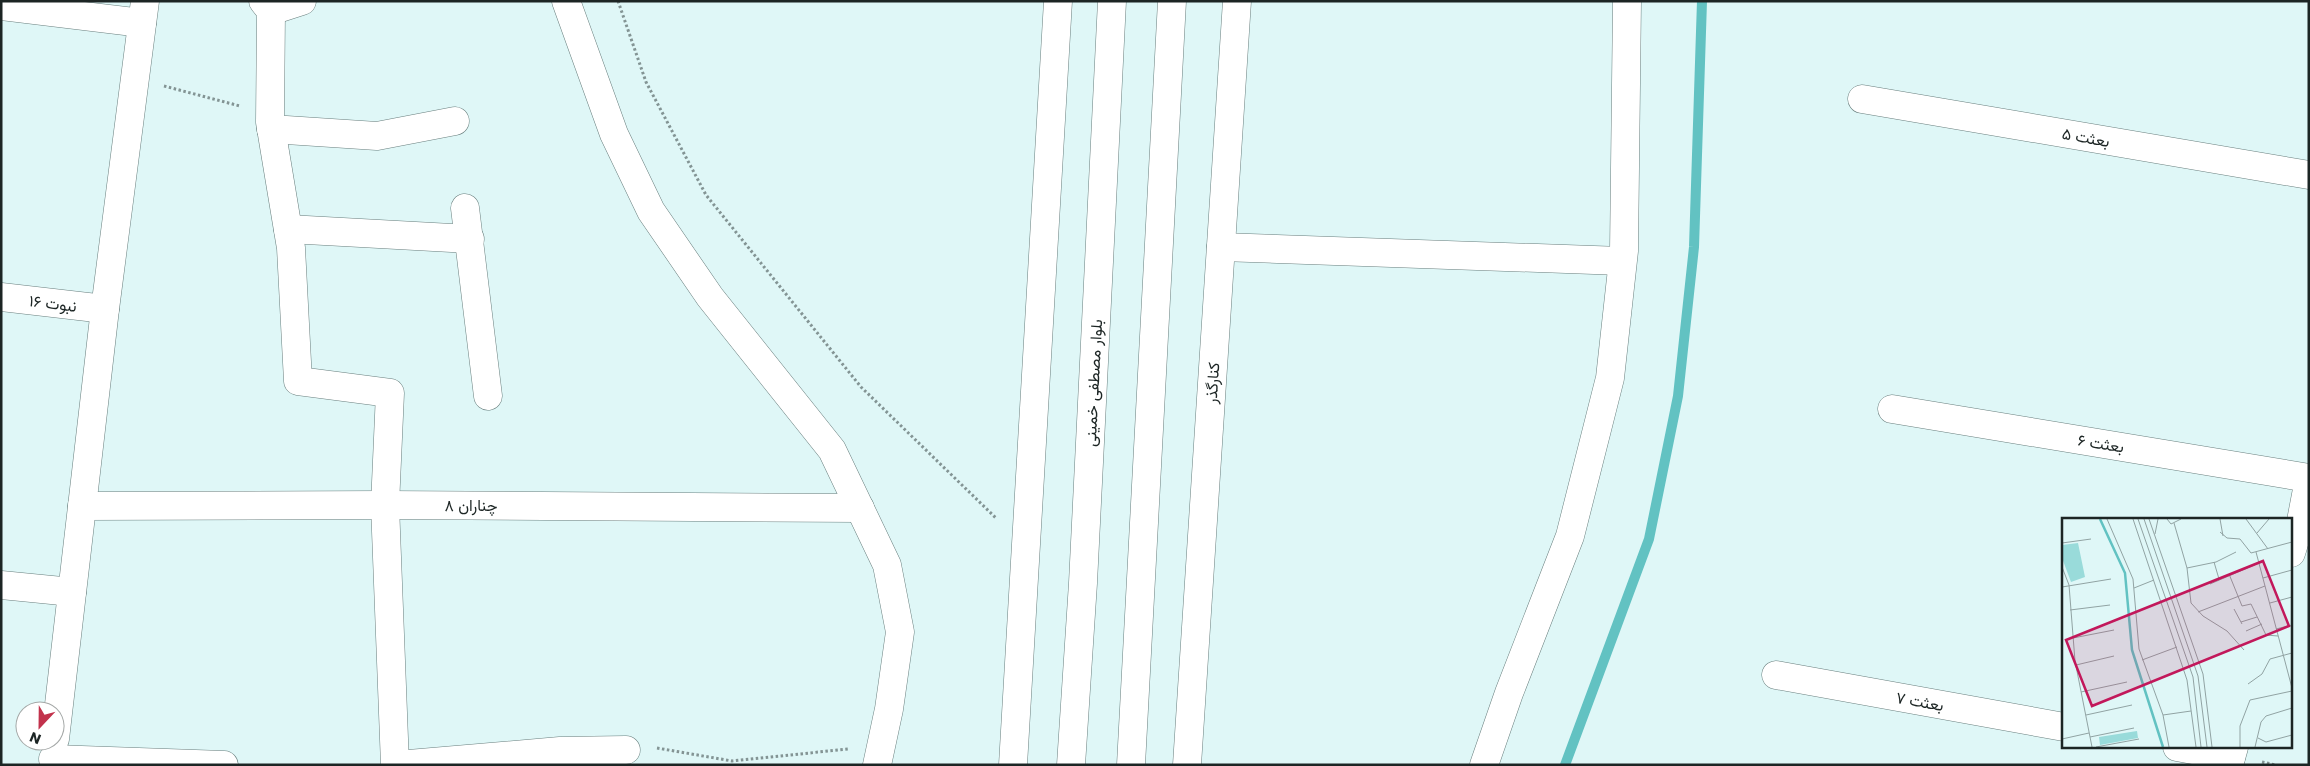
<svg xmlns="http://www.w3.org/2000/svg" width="2310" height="766" font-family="Poppins,Vazirmatn,sans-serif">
  <rect width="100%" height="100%" fill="#dff7f7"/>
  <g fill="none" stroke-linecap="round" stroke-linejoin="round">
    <path stroke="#62c2c2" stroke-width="10" d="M1565 765 1649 539 1678 396 1694 247 1702 1"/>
    <g stroke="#697f7e" stroke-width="29">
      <g id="minor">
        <path d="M263 1 271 11 270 122 291 248 298 381 390 393 385 505 395 765"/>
        <path d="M566 1 614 134 651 211 710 297 832 450 887 565 900 632 889 709 877 765"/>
        <path d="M1 6 142 23"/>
        <path d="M271 11 302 1"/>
        <path d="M1862 99 2309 175"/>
        <path d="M271 129 377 136 455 121"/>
        <path d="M465 208 488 396"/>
        <path d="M288 229 470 239"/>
        <path d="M1221 247 1622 261"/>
        <path d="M1 297 105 309"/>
        <path d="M1892 409 2309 478"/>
        <path d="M82 506 385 505 860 508"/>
        <path d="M1 585 72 592"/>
        <path d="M1776 675 2064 727"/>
        <path d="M55 739 105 309 145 1"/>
        <path d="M2177 747 2231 757"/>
        <path d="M53 759 224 765"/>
        <path d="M397 765 560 751 626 750"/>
        <path d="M1484 765 1509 693 1570 536 1610 378 1624 251 1627 1"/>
      </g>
    </g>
    <g stroke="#697f7e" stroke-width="29">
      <g id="tertiary">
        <path d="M2291 553 2301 521 2309 479"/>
        <path d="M1013 765 1058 1"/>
        <path d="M1187 765 1237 1"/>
        <path d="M2229 765 2234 747"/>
      </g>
    </g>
    <g stroke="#697f7e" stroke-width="29">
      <g id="secondary">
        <path d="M1071 765 1083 583 1112 1"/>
        <path d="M1131 765 1172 1"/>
      </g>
    </g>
    <g stroke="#839494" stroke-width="3" stroke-dasharray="2.5 2.5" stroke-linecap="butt">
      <path d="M618 1 646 82 706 195 861 387 997 519"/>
      <path d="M164 86 240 106"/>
      <path d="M657 748 732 761 848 749"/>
      <path d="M2262 762 2276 765"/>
    </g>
    <use href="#minor" stroke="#fff" stroke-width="28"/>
    <use href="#tertiary" stroke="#fff" stroke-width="28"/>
    <use href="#secondary" stroke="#fff" stroke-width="28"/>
  </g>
  <g text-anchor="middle" stroke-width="4.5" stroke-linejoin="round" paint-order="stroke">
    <g font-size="16" fill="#1c2524" stroke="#fff">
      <text transform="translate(2086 137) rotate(10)" y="6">بعثت ۵</text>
      <text transform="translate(53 303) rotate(7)" y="6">نبوت ۱۶</text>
      <text transform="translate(1093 383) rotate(-87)" y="6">بلوار مصطفی خمینی</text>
      <text transform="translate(1212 383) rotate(-86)" y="6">کنارگذر</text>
      <text transform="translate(2101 443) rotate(9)" y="6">بعثت ۶</text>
      <text x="471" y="511">چناران ۸</text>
      <text transform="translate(1920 701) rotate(10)" y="6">بعثت ۷</text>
    </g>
  </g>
  <g transform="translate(2062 518)">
    <rect width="230" height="230" fill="#dff7f7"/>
    <path d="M16 25 23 59 9 64 0 40V27ZM75 213 76 220 38 227 37 219Z" fill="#99dbda"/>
    <path fill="none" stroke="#62c2c2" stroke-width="2.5" d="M38 1 63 55 70 132 101 229"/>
    <path fill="none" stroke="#91a3a3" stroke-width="1" d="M45 1 71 61 77 131 101 197 107 229M71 1 125 162 134 229M76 1 131 159 139 229M82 1 136 158 145 229M87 1 141 156 150 229M105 1 109 6 119 1M158 1 161 18M184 1 206 31M112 5 125 50 129 85 141 98 165 113 182 132M158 14 165 20 178 21 189 35 230 24M195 15 207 1M93 16 96 1M0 25 29 21M194 34 230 170M152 44 157 61M0 49 7 67 13 143 30 229M125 50 154 44 174 34M167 56 180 88 189 86 204 117 216 118M201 60 230 52M148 66 197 45M0 69 49 61M72 70 92 62M208 85 230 79M172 91 180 106M8 92 48 87M136 94 203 68M179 104 195 99M214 111 230 107M184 113 200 106M11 120 52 112M80 142 115 129M14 147 52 138M186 166 200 156 208 141 230 135M19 174 65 164M24 197 70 187M101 197 129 193M28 219 72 210M196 220 204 224 230 217M0 221 27 215M34 229 77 221M178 229V208L188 182 230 173M193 229 199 204 204 198 230 190"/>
    <path fill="#c2185b" fill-opacity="0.15" stroke="#c2185b" stroke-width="2.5" d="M201 43 227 108 30 188 4 122Z"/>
    <rect width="230" height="230" fill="none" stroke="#1c2524" stroke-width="2.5"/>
  </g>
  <rect width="2310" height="766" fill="none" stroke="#1c2524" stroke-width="5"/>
  <g transform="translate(40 726) rotate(202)"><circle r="24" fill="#ffffff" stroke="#a4a8a7"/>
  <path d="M0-4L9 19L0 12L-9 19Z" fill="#c2324c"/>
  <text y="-8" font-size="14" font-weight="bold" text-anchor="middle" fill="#1c2524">N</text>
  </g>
</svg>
